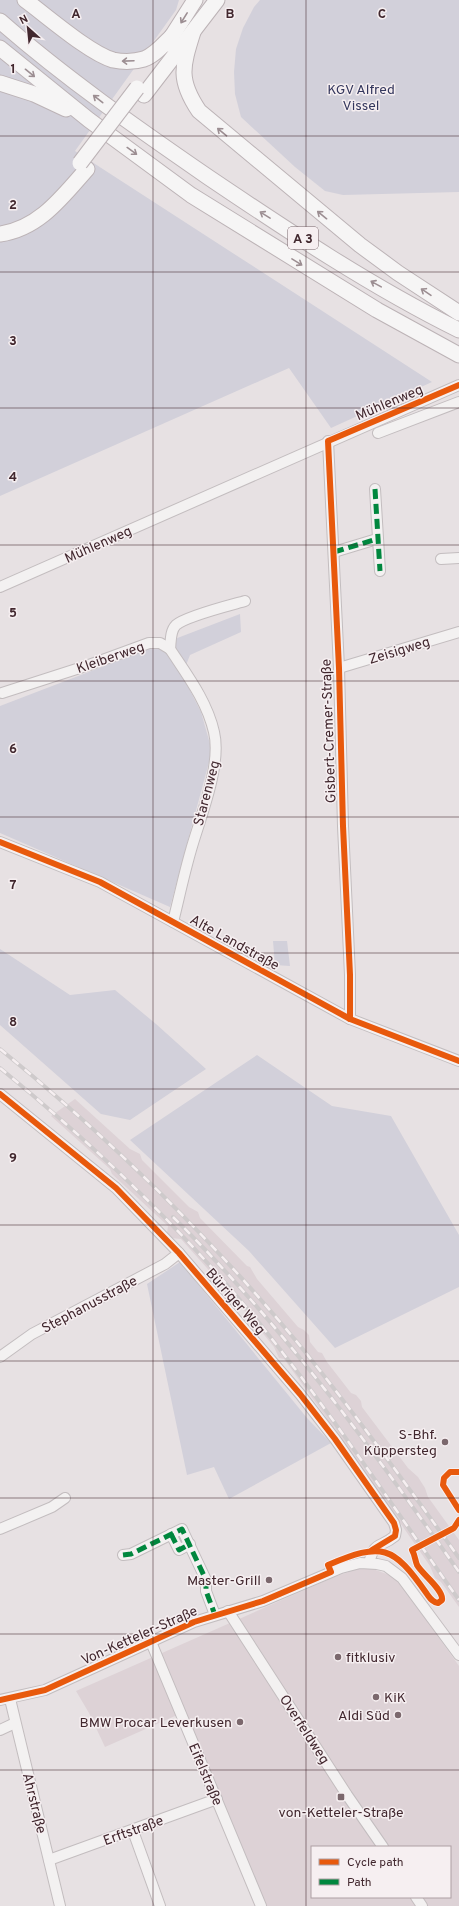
<svg xmlns="http://www.w3.org/2000/svg" width="459" height="1906" font-family="Overpass,sans-serif">
  <rect width="100%" height="100%" fill="#e7e1e3"/>
  <g fill="#ddd2d6" fill-rule="evenodd">
    <path d="M75 1099 130 1149 140 1154 142 1160 189 1207 198 1212 200 1218 247 1266 250 1267 257 1279 298 1327 304 1330 309 1335 310 1342 318 1352 322 1353 327 1362 351 1393 356 1395 361 1401 362 1407 408 1468 418 1477 425 1488 428 1497 459 1540V1607L441 1582 435 1578 430 1566 334 1427 330 1426 326 1417 284 1359 279 1358 274 1347 234 1298 228 1296 224 1291 223 1286 181 1239 171 1238 167 1233 168 1226 112 1174 110 1169 51 1116Z"/>
    <path d="M358 1569H373L392 1576 405 1590 459 1666V1906H265L184 1712 105 1747 89 1713 76 1691 334 1577ZM312 1847H450V1897H312Z"/>
  </g>
  <g fill="#d2d0da">
    <path d="M0 0H179L176 10 75 151 432 382 331 428 289 368 0 496Z"/>
    <path d="M260 0H459V192L343 195 325 191 295 167 241 117 235 94 234 72 236 49 243 28 254 7Z"/>
    <path d="M240 614 241 632 190 655 182 675 201 712 212 751 170 907 0 833V706Z"/>
    <path d="M273 941H287L290 966 275 965Z"/>
    <path d="M0 949 70 995 115 990 156 1024 206 1069 130 1120 101 1114 0 1025Z"/>
    <path d="M257 1055 332 1106 391 1116 459 1235V1287L335 1348 249 1251 130 1140Z"/>
    <path d="M180 1262 307 1418 331 1443 229 1499 214 1467 187 1475 147 1284Z"/>
  </g>
  <g fill="none" stroke-linecap="round" stroke-linejoin="round">
    <g stroke="#c3bdbf" stroke-width="12">
      <g id="minor">
        <path d="M378 433 459 402"/>
        <path d="M328 441 339 668 343 826 350 975V1019"/>
        <path d="M375 489 380 571"/>
        <path d="M334 552 377 539"/>
        <path d="M441 559 459 558"/>
        <path d="M0 587 459 385"/>
        <path d="M170 649C187 675 207 701 214 732 222 765 200 818 191 850 184 874 179 898 173 922"/>
        <path d="M339 668 459 632"/>
        <path d="M2 693 89 665 149 643H160L170 649C171 641 170 631 176 625 186 616 231 605 245 601"/>
        <path d="M0 842 100 882 350 1019 459 1061"/>
        <path d="M0 1094 116 1188 179 1253 300 1394 335 1439 394 1523 396 1530 395 1536C379 1549 375 1540 369 1563"/>
        <path d="M0 1357 32 1334 165 1264 179 1253"/>
        <path d="M0 1529 52 1507 65 1498"/>
        <path d="M171 1534 179 1550 190 1544"/>
        <path d="M123 1555 131 1554 182 1529 206 1580V1591L215 1615"/>
        <path d="M228 1611 347 1795 383 1847"/>
        <path d="M151 1642 261 1906"/>
        <path d="M10 1699 60 1906"/>
        <path d="M0 1700 45 1690 194 1622 263 1601 341 1568 360 1563 377 1564 386 1566 402 1578 459 1655"/>
        <path d="M0 1730 15 1723"/>
        <path d="M133 1831 160 1906"/>
        <path d="M49 1860 217 1799"/>
        <path d="M416 1897 422 1906"/>
      </g>
    </g>
    <g stroke="#bcb3b6" stroke-width="17">
      <g id="highway">
        <path d="M25 0C47 16 89 53 113 60 123 62 134 62 144 59 155 55 164 44 172 36"/>
        <path d="M0 21C65 78 137 128 208 177 288 231 372 287 459 330"/>
        <path d="M193 32C182 67 178 80 199 111L360 245 398 273 459 313"/>
        <path d="M167 44 195 0"/>
        <path d="M0 48 89 120 191 195 377 310 459 355"/>
        <path d="M0 83 34 94 66 109"/>
        <path d="M144 95 217 0"/>
        <path d="M0 234C39 229 63 196 87 169"/>
      </g>
    </g>
    <use href="#minor" stroke="#f3f1f1" stroke-width="10"/>
    <use href="#highway" stroke="#f6f5f5" stroke-width="15"/>
    <g stroke="#cecacb" stroke-width="4">
      <g id="rail">
        <path d="M0 1049C108 1137 208 1235 297 1342 354 1412 407 1485 459 1558"/>
        <path d="M0 1068C94 1145 183 1229 260 1324 331 1412 393 1507 459 1600"/>
        <path d="M173 1217C280 1322 373 1450 459 1572"/>
      </g>
    </g>
    <use href="#rail" stroke="#f6eff1" stroke-width="2.5" stroke-dasharray="8" stroke-linecap="butt"/>
    <g stroke="#bcb3b6" stroke-width="17" stroke-linecap="butt">
      <path id="highway-bridge" d="M80 163 137 88"/>
    </g>
    <use href="#highway-bridge" stroke="#f6f5f5" stroke-width="15"/>
    <g stroke="#00873e" stroke-width="5" stroke-dasharray="10 5" stroke-linecap="butt">
      <path d="M375 489 380 571"/>
      <path d="M334 552 377 539"/>
      <path d="M171 1534 179 1550 190 1544"/>
      <path d="M123 1555 131 1554 182 1529 206 1580V1591L215 1615"/>
    </g>
    <g stroke="#f6eff1" stroke-width="8">
      <g id="cycleway">
        <path d="M0 842 100 882 350 1019 459 1061"/>
        <path d="M350 1019V975L343 826 339 668 328 441 459 385"/>
        <path d="M0 1094 116 1188 179 1253 300 1394 335 1439 394 1523 396 1530 395 1536 372 1550"/>
        <path d="M459 1472H450L444 1478 443 1485 459 1510"/>
        <path d="M0 1700 45 1690 194 1622 263 1601 331 1572 328 1565C382 1542 393 1545 427 1594 430 1598 432 1602 438 1603L442 1600C444 1590 422 1574 417 1565 415 1560 415 1555 412 1550L454 1528 459 1520"/>
      </g>
    </g>
    <use href="#cycleway" stroke="#e8590c" stroke-width="6"/>
  </g>
  <defs><path id="oneway-shaft" d="M-6 0H5M1.5-3L5.5 0L1.5 3" fill="none" stroke-width="1.6" stroke-linecap="round" stroke-linejoin="round"/></defs>
  <g stroke="#9c8e92">
    <use href="#oneway-shaft" transform="translate(184 18) rotate(122)"/>
    <use href="#oneway-shaft" transform="translate(128 61) rotate(178)"/>
    <use href="#oneway-shaft" transform="translate(30 73) rotate(39)"/>
    <use href="#oneway-shaft" transform="translate(98 99) rotate(-142)"/>
    <use href="#oneway-shaft" transform="translate(222 132) rotate(-140)"/>
    <use href="#oneway-shaft" transform="translate(132 151) rotate(36)"/>
    <use href="#oneway-shaft" transform="translate(265 215) rotate(-148)"/>
    <use href="#oneway-shaft" transform="translate(322 215) rotate(-141)"/>
    <use href="#oneway-shaft" transform="translate(297 262) rotate(32)"/>
    <use href="#oneway-shaft" transform="translate(376 284) rotate(-151)"/>
    <use href="#oneway-shaft" transform="translate(426 292) rotate(-146)"/>
  </g>
  <path fill="none" stroke="#41272e" stroke-width="1" stroke-opacity="0.55" d="M153 0V1906M306 0V1906M0 136H459M0 272H459M0 408H459M0 545H459M0 681H459M0 817H459M0 953H459M0 1089H459M0 1225H459M0 1361H459M0 1498H459M0 1634H459M0 1770H459"/>
  <g fill="#7b686d" stroke="#f6eff1" stroke-width="1.5">
    <circle cx="445" cy="1442" r="4"/>
    <circle cx="269" cy="1580" r="4"/>
    <circle cx="338" cy="1657" r="4"/>
    <circle cx="376" cy="1697" r="4"/>
    <circle cx="398" cy="1715" r="4"/>
    <circle cx="240" cy="1722" r="4"/>
    <rect x="337" y="1793" width="8" height="8" rx="2"/>
  </g>
  <g text-anchor="middle" stroke-width="3" stroke-linejoin="round" paint-order="stroke">
    <rect fill="#f6eff1" stroke="#776368" stroke-width="1" x="288" y="227" width="30" height="22" rx="3"/>
    <g font-size="13" font-weight="bold" fill="#41272e">
      <text x="303" y="243">A 3</text>
    </g>
    <g font-size="14" fill="#34375d" stroke="#f6eff1">
      <text x="361" y="94">KGV Alfred<tspan x="361" dy="16">Vissel</tspan></text>
    </g>
    <g font-size="14" fill="#41272e" stroke="#f6eff1">
      <text transform="translate(389 402) rotate(-23)" y="5">Mühlenweg</text>
      <text transform="translate(98 544) rotate(-24)" y="5">Mühlenweg</text>
      <text transform="translate(399 650) rotate(-17)" y="5">Zeisigweg</text>
      <text transform="translate(110 657) rotate(-19)" y="5">Kleiberweg</text>
      <text transform="translate(328 731) rotate(-92)" y="5">Gisbert-Cremer-Straße</text>
      <text transform="translate(206 793) rotate(-75)" y="5">Starenweg</text>
      <text transform="translate(235 942) rotate(29)" y="5">Alte Landstraße</text>
      <text transform="translate(236 1301) rotate(49)" y="5">Bürriger Weg</text>
      <text transform="translate(89 1304) rotate(-28)" y="5">Stephanusstraße</text>
      <text transform="translate(139 1635) rotate(-24)" y="5">Von-Ketteler-Straße</text>
      <text transform="translate(305 1729) rotate(57)" y="5">Overfeldweg</text>
      <text transform="translate(206 1774) rotate(67)" y="5">Eifelstraße</text>
      <text transform="translate(35 1803) rotate(76)" y="5">Ahrstraße</text>
      <text transform="translate(133 1830) rotate(-20)" y="5">Erftstraße</text>
    </g>
    <g font-size="14" fill="#41272e" stroke="#f6eff1" text-anchor="end">
      <text x="437" y="1439">S-Bhf.<tspan x="437" dy="16">Küppersteg</tspan></text>
      <text x="261" y="1585">Master-Grill</text>
      <text x="346" y="1662" text-anchor="start">fitklusiv</text>
      <text x="384" y="1702" text-anchor="start">KiK</text>
      <text x="390" y="1720">Aldi Süd</text>
      <text x="232" y="1727">BMW Procar Leverkusen</text>
      <text x="341" y="1817" text-anchor="middle">von-Ketteler-Straße</text>
    </g>
  </g>
  <g font-size="13" text-anchor="middle" font-weight="bold" fill="#41272e" stroke="#f6eff1" stroke-width="3" stroke-linejoin="round" paint-order="stroke">
    <text x="76" y="18">A</text>
    <text x="230" y="18">B</text>
    <text x="382" y="18">C</text>
    <text x="13" y="73">1</text>
    <text x="13" y="209">2</text>
    <text x="13" y="345">3</text>
    <text x="13" y="481">4</text>
    <text x="13" y="617">5</text>
    <text x="13" y="753">6</text>
    <text x="13" y="889">7</text>
    <text x="13" y="1026">8</text>
    <text x="13" y="1162">9</text>
  </g>
  <rect x="311" y="1846" width="140" height="52" fill="#f6eff1" stroke="#ae9fa3"/>
  <rect x="319" y="1859" width="20" height="6" fill="#e8590c" stroke="#ae9fa3"/>
  <text x="347" y="1866" font-size="12" fill="#41272e">Cycle path</text>
  <rect x="319" y="1879" width="20" height="6" fill="#00873e" stroke="#ae9fa3"/>
  <text x="347" y="1886" font-size="12" fill="#41272e">Path</text>
  <g transform="translate(28 28) rotate(333)" stroke="#f6eff1" stroke-width="3" paint-order="stroke">
  <path d="M0-3L7 15L0 10L-7 15Z" fill="#41272e"/>
  <text y="-6" font-size="11" font-weight="bold" text-anchor="middle" fill="#41272e">N</text>
  </g>
</svg>
